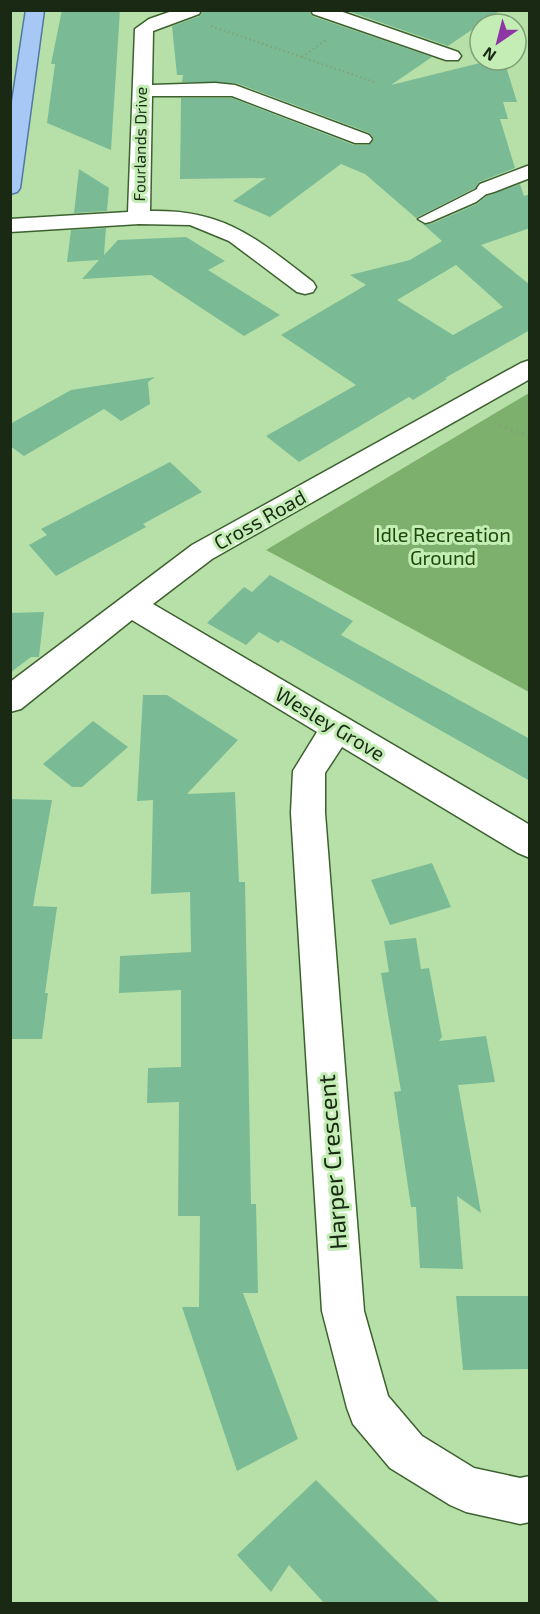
<svg xmlns="http://www.w3.org/2000/svg" width="540" height="1614" font-family="'Exo 2',sans-serif">
  <rect width="100%" height="100%" fill="#b6e0a8"/>
  <path fill="#7eb06d" d="M529 393V692L266 550Z"/>
  <g fill="#7abb95" fill-rule="evenodd">
    <path d="M62 10H120L111 150 47 123 55 64H51Z"/>
    <path d="M203 10H309L312 16 432 57 391 85 492 60H504L517 102H503L508 119H500L515 168 479 182 475 188 416 218 365 174 341 164 270 217 233 201 266 178 180 179 181 98H232L354 145H369L374 139 370 133 236 83 182 82 183 75H177L172 26 200 16Z"/>
    <path d="M345 10H501L448 46Z"/>
    <path d="M79 169 109 188 107 211 74 213Z"/>
    <path d="M520 184 524 196 530 194V228L481 245 530 285V330L445 378 447 379 413 400 409 397 299 462 266 436 356 385 281 335 366 285 350 275 410 260 442 241 423 224H431L477 204 487 196ZM456 265 503 307 453 335 397 300Z"/>
    <path d="M106 228 104 255 118 240 186 237 225 261 208 270 280 315 244 336 151 275 82 279 99 260 67 262 71 230Z"/>
    <path d="M155 377 148 382 150 404 121 421 104 409 24 456 10 446V424L71 390Z"/>
    <path d="M170 462 202 492 143 524 146 527 56 576 29 545 47 535 41 529Z"/>
    <path d="M270 575 353 621 341 635 530 739V781L281 640 278 643 259 632 246 645 207 623 244 587 252 592Z"/>
    <path d="M44 612 39 657H31L10 673V613Z"/>
    <path d="M143 695H167L238 740 187 794 235 792 239 882H245L251 1204H256L257 1247 258 1293H243L298 1439 237 1471 182 1307H199L200 1216H178L179 1102 147 1103 148 1068 181 1067V990L119 993 120 956 191 952 190 892 151 894 153 800 137 801Z"/>
    <path d="M93 721 128 747 82 787H72L43 764Z"/>
    <path d="M10 799 52 800 33 906 57 907 45 993H48L42 1039H10Z"/>
    <path d="M432 863 451 907 390 925 371 880Z"/>
    <path d="M416 938 421 969 429 968 442 1037 439 1041 486 1036 495 1082 458 1085 481 1213 457 1196 463 1269 420 1268 416 1207H411L394 1092 401 1091 381 973 389 972 384 941Z"/>
    <path d="M456 1296H530V1369L463 1370Z"/>
    <path d="M316 1480 390 1554 441 1604H325L289 1565 271 1592 237 1555Z"/>
  </g>
  <g fill="none" stroke-linecap="round" stroke-linejoin="round">
    <g stroke="#3c612f" stroke-width="3">
      <path id="lane" d="M487 184 494 188 476 202 430 222 425 223 418 219Z"/>
    </g>
    <g stroke="#3c612f" stroke-width="3">
      <g id="street">
        <path d="M175 10H201L199 14 153 31 152 85 215 83 235 85 369 135 372 139 369 143H355L232 96H152L150 211C225 209 257 239 313 282L316 287 313 292 305 294 297 292 229 241 190 225 139 224 10 232V219L128 212 135 29 149 19Z"/>
        <path d="M311 10H337L458 52 461 56 458 60H446L313 14Z"/>
        <path d="M530 165V178L494 192 487 194 480 192 477 188 480 184Z"/>
        <path d="M530 360V379L212 559 153 604 530 825V858L518 853 342 747 325 773V813L364 1311 388 1396 422 1436 474 1468 520 1478 530 1476V1522L520 1524 466 1512 450 1505 390 1468 353 1424 347 1408 322 1311 291 813 293 771 317 732 132 620 21 709 10 712V682L192 545 521 363Z"/>
      </g>
    </g>
    <g stroke="#5078a2" stroke-width="3">
      <path id="primary" d="M26 10H44L20 188 17 192 10 194V115Z"/>
    </g>
    <g stroke="#81a376" stroke-width="2" stroke-dasharray="1.5 3" stroke-linecap="butt">
      <path d="M482 10 485 11"/>
      <path d="M211 26 377 83"/>
      <path d="M302 57 326 40"/>
    </g>
    <path stroke="#81a376" stroke-width="3" stroke-dasharray="2 4" stroke-linecap="butt" d="M494 423 530 437"/>
    <use href="#lane" fill="#fff" fill-rule="evenodd"/>
    <use href="#street" fill="#fff" fill-rule="evenodd"/>
    <use href="#primary" fill="#a7c7f5" fill-rule="evenodd"/>
  </g>
  <g text-anchor="middle" stroke-width="6" stroke-linejoin="round" paint-order="stroke">
    <g font-size="16" fill="#192914" stroke="#c3edb5">
      <text transform="translate(140 144) rotate(-89)" y="6">Fourlands Drive</text>
    </g>
    <g font-size="20" fill="#192914" stroke="#c3edb5">
      <text transform="translate(260 520) rotate(-29)" y="7">Cross Road</text>
      <text transform="translate(330 724) rotate(31)" y="7">Wesley Grove</text>
    </g>
    <g font-size="20" fill="#1e4a09" stroke="#c3edb5">
      <text x="443" y="542">Idle Recreation<tspan x="443" dy="23">Ground</tspan></text>
    </g>
    <g font-size="24" fill="#192914" stroke="#c3edb5">
      <text transform="translate(333 1162) rotate(-94)" y="8">Harper Crescent</text>
    </g>
  </g>
  <rect width="540" height="1614" fill="none" stroke="#192914" stroke-width="24"/>
  <g transform="translate(498 42) rotate(215)"><circle r="28" fill="#c3edb5" stroke="#7f9f75" stroke-width="1.5"/>
  <path d="M0-4.5L10 22L0 15L-10 22Z" fill="#8c37a4"/>
  <text y="-9" font-size="16" font-weight="bold" text-anchor="middle" fill="#192914">N</text>
  </g>
</svg>
